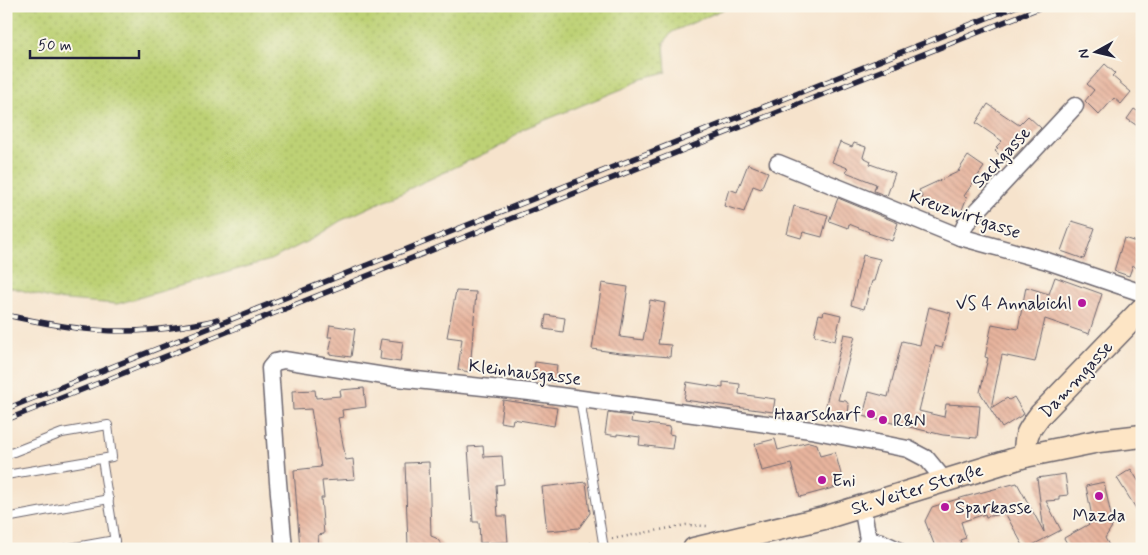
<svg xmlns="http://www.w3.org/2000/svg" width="1148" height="555" font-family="Mynerve,sans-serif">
  <defs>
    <pattern id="grass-dots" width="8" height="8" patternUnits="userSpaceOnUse" patternTransform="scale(1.25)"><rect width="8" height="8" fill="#bdd174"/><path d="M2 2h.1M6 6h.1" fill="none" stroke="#a2b365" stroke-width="1.8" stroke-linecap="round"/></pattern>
    <pattern id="building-back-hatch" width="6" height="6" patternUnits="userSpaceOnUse" patternTransform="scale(1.25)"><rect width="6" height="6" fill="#e7b49d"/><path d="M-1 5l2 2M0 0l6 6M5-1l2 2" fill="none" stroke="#c69a88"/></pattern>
  </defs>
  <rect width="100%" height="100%" fill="#fbf7ec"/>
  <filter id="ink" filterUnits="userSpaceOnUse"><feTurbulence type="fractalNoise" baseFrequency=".02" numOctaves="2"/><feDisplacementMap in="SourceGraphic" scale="10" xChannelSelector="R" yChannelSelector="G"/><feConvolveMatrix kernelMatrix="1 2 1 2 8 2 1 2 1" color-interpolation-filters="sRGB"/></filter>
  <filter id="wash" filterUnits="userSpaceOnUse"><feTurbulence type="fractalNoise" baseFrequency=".0096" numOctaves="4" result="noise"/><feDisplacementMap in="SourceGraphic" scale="20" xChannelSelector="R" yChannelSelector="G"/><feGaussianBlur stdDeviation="1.12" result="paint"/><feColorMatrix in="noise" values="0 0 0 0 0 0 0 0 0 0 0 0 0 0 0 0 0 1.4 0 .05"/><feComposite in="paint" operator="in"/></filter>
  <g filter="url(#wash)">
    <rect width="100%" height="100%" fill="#f6e3cc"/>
    <path fill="url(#grass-dots)" stroke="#707a58" d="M6 6H731L672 32 664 43 666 72 641 78 627 87 523 129 505 144 340 221 312 239 270 260 117 304 54 299 6 286Z"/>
    <g id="blocks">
      <g fill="url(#building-back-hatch)">
        <path d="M1105 64 1115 73 1112 76 1131 92 1121 104 1114 98 1099 115 1085 101 1094 90 1087 84Z"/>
        <path d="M988 104 1019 125 1028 116 1041 128 1008 163 995 151 998 148 996 147 1002 141 976 123Z"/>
        <path d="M1134 109 1142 114V129L1127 119Z"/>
        <path d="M840 142 852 147 854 143 866 147 863 157 871 161 870 164 895 173 887 196 874 191 876 184 846 172 848 168 832 162Z"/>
        <path d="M968 156 984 167 964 196 967 197 960 215 924 201 919 190 960 171H958Z"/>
        <path d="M748 164 768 172 761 189 753 186 744 212 724 206 729 189 737 192Z"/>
        <path d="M838 198 898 223 892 241 868 233 869 232 849 224 848 228 829 221Z"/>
        <path d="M794 206 828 215 822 237 803 232 801 238 787 234Z"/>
        <path d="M1072 221 1095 228 1084 259 1061 251Z"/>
        <path d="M1124 238 1142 244V273L1133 265 1129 276 1114 271Z"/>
        <path d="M863 255 880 259 874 281H872L864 309 851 305Z"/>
        <path d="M1055 277 1102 294 1089 334 1045 319 1035 362 1002 355 991 408 1007 398 1009 400 1014 397 1024 414 1002 428 980 392 988 358 985 357 992 324 1018 329 1026 287 1049 294Z"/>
        <path d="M602 283 628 287 620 337 643 340 650 300 665 303 658 344 671 345 670 357 620 353 592 349Z"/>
        <path d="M456 291 476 292 470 372 458 370 462 339 447 337Z"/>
        <path d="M929 307 951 313 942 348 935 346 919 411 944 417 946 404 980 406 977 438 943 435 863 416 869 392 888 397 902 341 920 345Z"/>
        <path d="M824 311 841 315 835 341 814 335 819 314 823 315Z"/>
        <path d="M546 315 565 318 563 332 544 329Z"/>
        <path d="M330 325 355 329 351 357 329 354 332 337H328Z"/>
        <path d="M844 334 855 336 838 400 846 401 849 405 848 415H844L843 422 824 419 827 400Z"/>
        <path d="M381 339 403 342 400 362 380 359 381 351 379 350Z"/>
        <path d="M535 362 557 365 555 382 533 380Z"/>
        <path d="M687 382 723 388V382L740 384 739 394 775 399 773 412 684 400Z"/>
        <path d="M364 388 366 407 342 410 343 417 338 418 346 460 353 459 355 479 322 481 324 498H321L324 534 318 535 319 549H300L294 470 321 467 311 409 293 410 292 391 315 390 316 398 341 396 340 390Z"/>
        <path d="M503 400 557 408 554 426 513 419 512 424 500 422Z"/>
        <path d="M608 413 632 416 631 422 670 427 669 434 674 435 672 449 639 445 640 437 617 434V436L605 434Z"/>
        <path d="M775 439 778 450 809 442 817 444 820 456 835 452 844 485 800 497 791 464 762 471 755 444Z"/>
        <path d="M483 446 484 457 502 456 504 484 496 485 498 516H506L508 542 480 543 479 522H473L468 447Z"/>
        <path d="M429 462 431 536 436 538 446 549H410L409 546H408L405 463Z"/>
        <path d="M1131 469 1142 487V518L1117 478Z"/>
        <path d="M1065 474 1068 495 1059 496V500L1046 501 1061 530 1025 549 1005 513 986 517 985 514 961 522 966 538 960 540 963 549H936L925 521 932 507 964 497 1017 483 1044 532 1037 478Z"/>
        <path d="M586 482 590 513 579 528 547 531 542 487Z"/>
        <path d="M1104 482 1113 525 1105 538 1111 549H1070L1064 538 1093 522 1086 486Z"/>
      </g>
    </g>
  </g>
  <g filter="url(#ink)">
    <use href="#blocks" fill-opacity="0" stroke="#6c666e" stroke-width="1"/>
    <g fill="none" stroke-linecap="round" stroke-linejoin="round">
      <g stroke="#6c666e" stroke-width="10">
        <g id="lane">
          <path d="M580 399 604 549"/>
          <path d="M6 455 62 433 108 425 112 457 6 475"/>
          <path d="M102 459 116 549"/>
          <path d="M6 518 109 499"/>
          <path d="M64 549 115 540"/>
        </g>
      </g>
      <g stroke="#6c666e" stroke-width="19">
        <g id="street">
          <path d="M778 163 960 237 1044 260 1142 293"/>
          <path d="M960 237 966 223 1075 106"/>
          <path d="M862 506 868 539 864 549"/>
          <path d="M868 539 881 542 896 549"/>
          <path d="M284 549 278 482 270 368 275 362 284 360 397 378 530 392 811 430 908 449 927 459 945 481"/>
        </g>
      </g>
      <g stroke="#6c666e" stroke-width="25">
        <g id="secondary">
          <path d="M1025 456C1025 434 1027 432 1040 415L1142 309"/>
          <path d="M694 549 824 518 1025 456 1099 441 1142 436"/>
        </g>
      </g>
      <g stroke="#6c666e" stroke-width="2.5" stroke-dasharray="1 4" stroke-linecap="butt">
        <path d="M612 539 686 525 707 526"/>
        <path d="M566 549 591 543"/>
      </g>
      <use href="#lane" stroke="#fff" stroke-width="8"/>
      <use href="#street" stroke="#fff" stroke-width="16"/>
      <use href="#secondary" stroke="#fde5c5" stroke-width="22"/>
      <g stroke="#22223b" stroke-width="5.5">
        <g id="rail">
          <path d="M6 315C69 329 119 337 183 326 194 324 206 323 217 319"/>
          <path d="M6 409 1017 6"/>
          <path d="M6 420 1044 6"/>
        </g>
      </g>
      <use href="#rail" stroke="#fbf7ec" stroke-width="4" stroke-dasharray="11" stroke-linecap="butt"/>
    </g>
  </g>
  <g fill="#b5179e" stroke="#fbf7ec" stroke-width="2">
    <circle cx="1082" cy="303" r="5"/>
    <circle cx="871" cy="414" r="5"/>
    <circle cx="883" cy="420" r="5"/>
    <circle cx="822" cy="480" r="5"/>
    <circle cx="1099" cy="496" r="5"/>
    <circle cx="945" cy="507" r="5"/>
  </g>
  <g text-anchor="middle" stroke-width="4" stroke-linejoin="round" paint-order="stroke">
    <g font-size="18" fill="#22223b" stroke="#fbf7ec">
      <text transform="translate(1001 157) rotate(-47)" y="6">Sackgasse</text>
      <text transform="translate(965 214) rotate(19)" y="6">Kreuzwirtgasse</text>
      <text transform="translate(525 372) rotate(7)" y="6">Kleinhausgasse</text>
      <text transform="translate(1076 379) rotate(-47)" y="6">Dammgasse</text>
      <text transform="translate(917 489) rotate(-17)" y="6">St. Veiter Straße</text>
    </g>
    <g font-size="18" fill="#22223b" stroke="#fbf7ec" text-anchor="start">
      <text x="1072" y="309" text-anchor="end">VS 4 Annabichl</text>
      <text x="861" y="420" text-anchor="end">Haarscharf</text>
      <text x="893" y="426">R&amp;N</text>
      <text x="832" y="486">Eni</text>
      <text x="955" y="513">Sparkasse</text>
      <text x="1099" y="521" text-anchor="middle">Mazda</text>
    </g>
  </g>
  <rect width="1148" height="555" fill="none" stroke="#fbf7ec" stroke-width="25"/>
  <g transform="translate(1096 52) rotate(262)" stroke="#fbf7ec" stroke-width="4" paint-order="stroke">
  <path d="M0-4L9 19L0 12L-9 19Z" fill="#22223b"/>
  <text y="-8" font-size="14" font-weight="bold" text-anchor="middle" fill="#22223b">N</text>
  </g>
  <path d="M30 50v8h109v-8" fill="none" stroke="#22223b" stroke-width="2.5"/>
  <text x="38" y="50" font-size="15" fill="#22223b" stroke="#fbf7ec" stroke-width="4" paint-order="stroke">50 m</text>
</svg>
